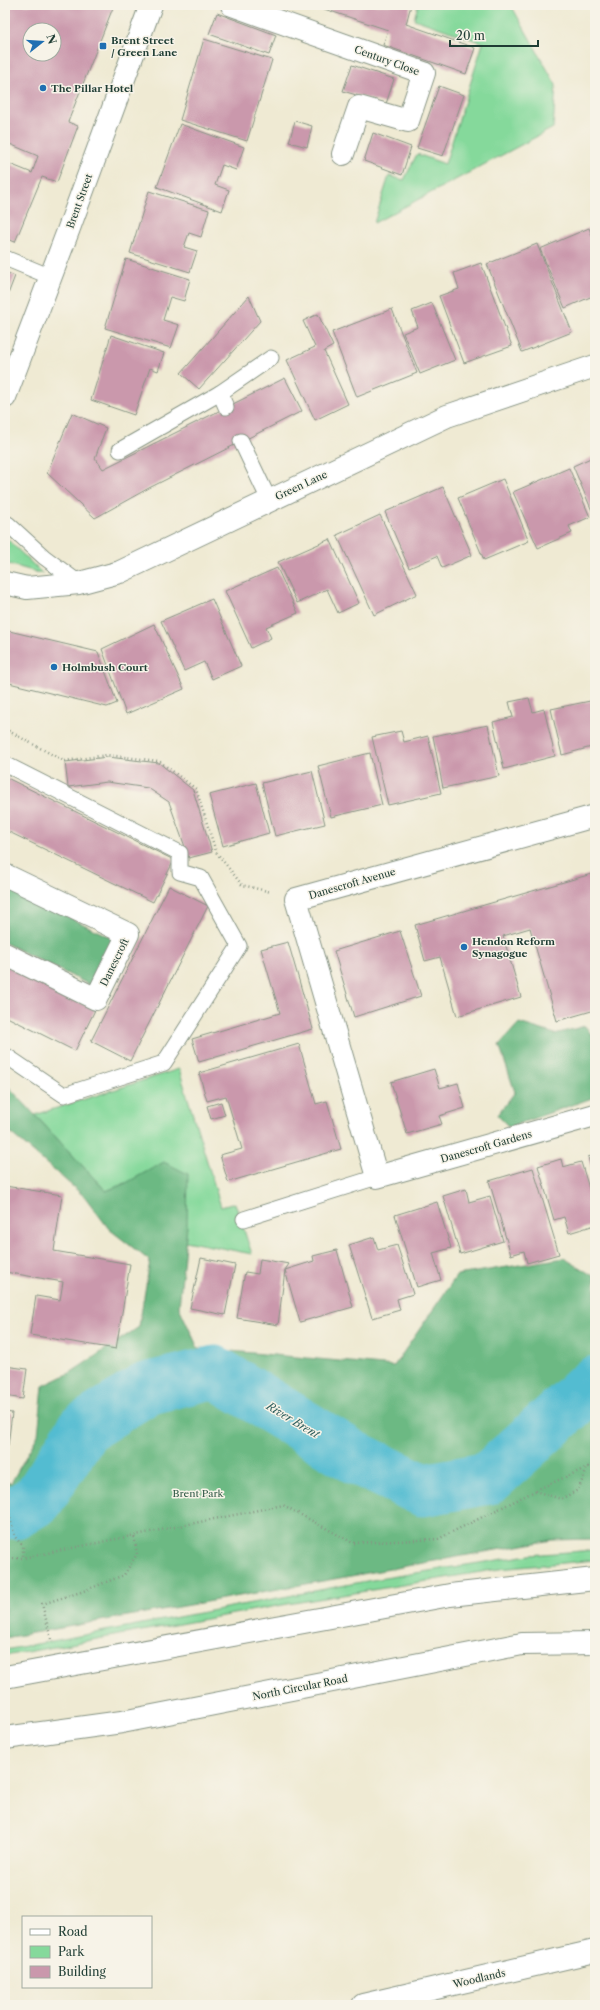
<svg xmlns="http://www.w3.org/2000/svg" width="600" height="2010" font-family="'Libre Caslon Text',serif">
  <rect width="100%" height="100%" fill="#f7f3e8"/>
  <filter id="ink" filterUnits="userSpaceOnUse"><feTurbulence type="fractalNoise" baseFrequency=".025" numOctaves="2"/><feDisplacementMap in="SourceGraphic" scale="8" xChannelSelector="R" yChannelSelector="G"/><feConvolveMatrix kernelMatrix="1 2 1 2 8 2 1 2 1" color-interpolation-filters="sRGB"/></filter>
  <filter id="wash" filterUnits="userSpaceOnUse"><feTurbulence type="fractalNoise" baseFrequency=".012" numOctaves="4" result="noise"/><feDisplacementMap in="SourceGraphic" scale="16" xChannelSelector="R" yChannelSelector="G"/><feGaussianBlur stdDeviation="0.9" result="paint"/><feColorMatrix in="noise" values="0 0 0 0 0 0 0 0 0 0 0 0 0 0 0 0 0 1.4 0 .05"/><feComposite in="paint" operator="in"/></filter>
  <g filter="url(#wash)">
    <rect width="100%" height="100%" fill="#efead3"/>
    <g fill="#85d99b" stroke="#528b68">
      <path d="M418 5H511L556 85 553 128 374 223 389 176 404 180 417 154 445 164 483 43 414 19Z"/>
      <path d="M5 537 43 574 5 563Z"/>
      <path d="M179 1069 221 1207 235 1203 252 1254 185 1241 187 1225 126 1183 106 1191 35 1115Z"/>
      <path d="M595 1550V1560L499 1569 288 1604 5 1656V1650L372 1580 529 1555Z"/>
    </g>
    <g fill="#6cb983" stroke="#467b5c">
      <path d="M5 886 114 939 92 986 5 943Z"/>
      <path d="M519 1023 555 1034 585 1026 595 1039V1097L509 1127 497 1115 515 1092 499 1045Z"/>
      <path d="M5 1083 106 1191 126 1183 164 1162 188 1174 187 1225 179 1307 198 1348 394 1366 457 1275 564 1258 595 1277V1539L552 1540 5 1638V1482L11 1483 38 1435 43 1386 70 1373 139 1327 150 1261 109 1229 85 1197 5 1128Z"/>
    </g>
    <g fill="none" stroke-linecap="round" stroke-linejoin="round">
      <path stroke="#53bcd1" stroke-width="53" d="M5 1512 15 1513 38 1499 84 1428 146 1389 215 1372 354 1457 423 1490 489 1478 595 1382"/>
    </g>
    <g id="blocks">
      <g fill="#ca98ac" fill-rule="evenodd">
        <path d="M5 5H114L68 122 78 126 57 182 42 177 15 242 5 238V162L32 173 38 156 5 142ZM30 30H54V54H30Z"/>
        <path d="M312 5H411L406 24 475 48 466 74 383 45 388 30Z"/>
        <path d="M217 13 276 35 269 55 209 34Z"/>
        <path d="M204 39 272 60 247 141 180 120Z"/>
        <path d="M352 65 394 79 386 104 343 91Z"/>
        <path d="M439 86 464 95 443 156 417 148Z"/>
        <path d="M295 121 312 126 307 147 289 142Z"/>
        <path d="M180 124 244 147 236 170 222 165 215 185 229 190 222 211 157 187Z"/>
        <path d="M373 133 411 147 402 175 364 161Z"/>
        <path d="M149 191 209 210 201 237 189 233 184 247 197 251 190 272 130 253Z"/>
        <path d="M589 228 595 243V295L565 308 540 249Z"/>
        <path d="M537 244 572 332 522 352 487 264Z"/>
        <path d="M126 259 190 279 184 301 170 297 163 320 179 325 171 348 105 328Z"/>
        <path d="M481 263 512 346 464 363 439 296 459 289 454 273Z"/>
        <path d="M5 272 15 276 5 302Z"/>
        <path d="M249 296 260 321 199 389 181 373Z"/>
        <path d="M432 303 455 360 420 374 403 333 418 327 412 311Z"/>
        <path d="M392 309 417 373 357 397 332 332Z"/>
        <path d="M318 314 333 346 324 351 348 404 315 420 287 360 315 347 303 321Z"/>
        <path d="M111 335 164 353 158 371 150 368 134 415 91 400Z"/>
        <path d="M285 378 302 411 149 488 95 518 47 473 72 413 106 428 95 458 103 469Z"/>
        <path d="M595 456V518L573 466Z"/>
        <path d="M569 468 590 517 569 526 572 533 538 548 513 492Z"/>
        <path d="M503 479 529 541 484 560 458 498Z"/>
        <path d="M443 487 472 555 442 568 437 556 409 568 385 512Z"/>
        <path d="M380 515 417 594 374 615 337 535Z"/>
        <path d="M330 539 359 603 338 613 327 589 297 603 278 562Z"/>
        <path d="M277 568 298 613 266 627 271 638 251 648 225 591Z"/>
        <path d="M212 599 241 666 212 679 204 662 184 671 161 621Z"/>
        <path d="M154 624 184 689 126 714 102 649Z"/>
        <path d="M5 630 98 652 117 703 107 707 5 682Z"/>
        <path d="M529 698 533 712 544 709 555 756 504 769 493 722 513 717 509 702Z"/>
        <path d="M595 700V746L562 755 551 709Z"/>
        <path d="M488 725 499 776 443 788 433 736Z"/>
        <path d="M401 731 404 742 428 736 441 793 388 805 372 737Z"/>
        <path d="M370 753 382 805 331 817 318 766Z"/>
        <path d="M108 757 159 763 193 790 212 852 189 858 169 802 148 788 107 782 68 787 65 762Z"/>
        <path d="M312 771 325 824 275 836 262 783Z"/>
        <path d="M5 777 174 860 153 902 5 830Z"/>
        <path d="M256 783 269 833 223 846 209 795Z"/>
        <path d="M595 873V1010L557 1021 530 928 503 936 521 997 457 1016 440 957 425 961 415 925Z"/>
        <path d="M169 886 208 906 130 1061 91 1041Z"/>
        <path d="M400 931 421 996 354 1017 334 951Z"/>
        <path d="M288 942 313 1029 199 1062 192 1039 280 1013 261 949Z"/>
        <path d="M5 965 95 1010 75 1051 5 1016Z"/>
        <path d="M299 1044 316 1104 327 1101 341 1149 228 1182 220 1155 242 1149 226 1096 207 1101 199 1073Z"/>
        <path d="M434 1069 440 1088 458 1083 465 1108 439 1116 442 1124 407 1134 391 1082Z"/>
        <path d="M221 1102 225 1115 211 1119 207 1106Z"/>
        <path d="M595 1155V1181L588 1157Z"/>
        <path d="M561 1159 563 1167 581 1162 595 1208V1225L569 1233 564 1217 554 1220 538 1166Z"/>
        <path d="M533 1168 559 1254 527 1263 524 1251 511 1255 489 1181Z"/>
        <path d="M5 1186 62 1195 54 1251 130 1264 116 1349 30 1335 36 1296 60 1300 63 1282 5 1272Z"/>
        <path d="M466 1189 469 1202 490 1196 503 1241 460 1254 443 1196Z"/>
        <path d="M437 1202 451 1248 433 1253 441 1280 417 1287 395 1215Z"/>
        <path d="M374 1237 378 1250 397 1245 413 1294 397 1299 400 1310 372 1318 349 1245Z"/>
        <path d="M337 1250 353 1307 300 1322 285 1270 278 1325 237 1318 245 1272 258 1274 260 1259 289 1264 285 1270 314 1261 313 1256Z"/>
        <path d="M201 1258 235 1265 225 1315 190 1308Z"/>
        <path d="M5 1366 27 1369 23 1399 5 1396Z"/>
        <path d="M5 1412 12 1413 8 1446 5 1445Z"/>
      </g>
    </g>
  </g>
  <g filter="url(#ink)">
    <use href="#blocks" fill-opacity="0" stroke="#879484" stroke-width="1"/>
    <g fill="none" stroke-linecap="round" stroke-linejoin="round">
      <g stroke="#879484" stroke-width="17">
        <g id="service">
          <path d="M5 258 51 277"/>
          <path d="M226 407 220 393 271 358"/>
          <path d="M241 441 269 500"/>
          <path d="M120 450 220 393"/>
          <path d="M8 524 44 557 79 583"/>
          <path d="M5 764 180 853V872L201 878 239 946 164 1063 64 1095 5 1055"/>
          <path d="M244 1219 377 1177"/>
        </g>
      </g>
      <g stroke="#879484" stroke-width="24">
        <g id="minor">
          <path d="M232 5 424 73 408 121 359 107 343 154"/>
          <path d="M595 816 296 899 377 1177 595 1115"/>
          <path d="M5 875 128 934 96 999 5 954"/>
          <path d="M363 2005 595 1951"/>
        </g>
      </g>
      <g stroke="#879484" stroke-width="24">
        <path id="tertiary" d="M5 583 27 588 79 583 120 572 447 416 595 366"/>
      </g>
      <g stroke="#879484" stroke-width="24">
        <path id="primary" d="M5 397 68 231 151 5"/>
      </g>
      <g stroke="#879484" stroke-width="24">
        <g id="trunk">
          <path d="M5 1677 450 1595 595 1579"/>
          <path d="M5 1738 122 1722 522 1644 595 1643"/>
        </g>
      </g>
      <g stroke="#879484" stroke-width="2.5" stroke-dasharray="1 3" stroke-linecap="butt">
        <path d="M5 729 64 761 107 755 159 761 196 789 216 852 242 885 271 892"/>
        <path d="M536 1490 588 1467"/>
        <path d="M5 1499 15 1537 23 1546V1558"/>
        <path d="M5 1558H23L283 1505 353 1543 438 1539 535 1491 561 1499 578 1490 588 1467 595 1464"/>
        <path d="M51 1639 42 1604 81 1592 124 1575 137 1554 134 1535"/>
      </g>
      <use href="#service" stroke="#fff" stroke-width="15"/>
      <use href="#minor" stroke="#fff" stroke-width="22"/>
      <use href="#tertiary" stroke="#fff" stroke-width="22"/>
      <use href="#primary" stroke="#fff" stroke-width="22"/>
      <use href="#trunk" stroke="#fff" stroke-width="22"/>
    </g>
  </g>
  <g fill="#1f6fb2" stroke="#f7f3e8" stroke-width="1.5">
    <rect x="99" y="42" width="8" height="8" rx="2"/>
    <circle cx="43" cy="88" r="4"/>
    <circle cx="54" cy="667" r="4"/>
    <circle cx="464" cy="947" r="4"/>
  </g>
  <g text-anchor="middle" stroke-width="3" stroke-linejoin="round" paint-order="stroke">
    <g font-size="10" font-weight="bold" fill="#1f3d34" stroke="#f7f3e8" text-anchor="start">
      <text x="111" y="44">Brent Street<tspan x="111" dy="12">/ Green Lane</tspan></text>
      <text x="51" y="92">The Pillar Hotel</text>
      <text x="62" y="671">Holmbush Court</text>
      <text x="472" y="945">Hendon Reform<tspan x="472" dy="12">Synagogue</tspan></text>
    </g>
    <g font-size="10" fill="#1f3d34" stroke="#f7f3e8">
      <text transform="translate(387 60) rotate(20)" y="4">Century Close</text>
      <text transform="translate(79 201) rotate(-70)" y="4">Brent Street</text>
      <text transform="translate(301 485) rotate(-25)" y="4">Green Lane</text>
      <text transform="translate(352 883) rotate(-16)" y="4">Danescroft Avenue</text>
      <text transform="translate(114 962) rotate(-64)" y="4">Danescroft</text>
      <text transform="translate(486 1146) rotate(-16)" y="4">Danescroft Gardens</text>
      <text transform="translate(300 1687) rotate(-11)" y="4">North Circular Road</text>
      <text transform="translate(479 1978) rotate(-13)" y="4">Woodlands</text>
    </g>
    <g font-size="10" fill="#335c49" stroke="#f7f3e8">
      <text x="198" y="1497">Brent Park</text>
    </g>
    <g font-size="11" font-style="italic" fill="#2c5d5b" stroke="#f7f3e8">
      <text transform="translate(293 1420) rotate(31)" y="4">River Brent</text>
    </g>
  </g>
  <rect width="600" height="2010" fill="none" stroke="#f7f3e8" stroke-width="20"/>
  <rect x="22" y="1916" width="130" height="72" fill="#f7f3e8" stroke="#a1aaa0"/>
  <rect x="30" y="1929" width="20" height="6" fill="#ffffff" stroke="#a1aaa0"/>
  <text x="58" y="1936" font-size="12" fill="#1f3d34">Road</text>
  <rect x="30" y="1946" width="20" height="12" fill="#85d99b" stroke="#a1aaa0"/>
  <text x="58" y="1956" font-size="12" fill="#1f3d34">Park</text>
  <rect x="30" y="1966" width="20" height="12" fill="#ca98ac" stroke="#a1aaa0"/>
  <text x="58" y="1976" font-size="12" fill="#1f3d34">Building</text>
  <g transform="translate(42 42) rotate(73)"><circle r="19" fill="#f7f3e8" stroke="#a1aaa0"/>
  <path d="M0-3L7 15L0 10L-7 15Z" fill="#1f6fb2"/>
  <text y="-6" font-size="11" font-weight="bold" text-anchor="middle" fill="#1f3d34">N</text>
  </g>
  <path d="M450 40v6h88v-6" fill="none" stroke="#1f3d34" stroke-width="2"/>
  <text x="456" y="40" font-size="12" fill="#1f3d34" stroke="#f7f3e8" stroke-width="3" paint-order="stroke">20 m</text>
</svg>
